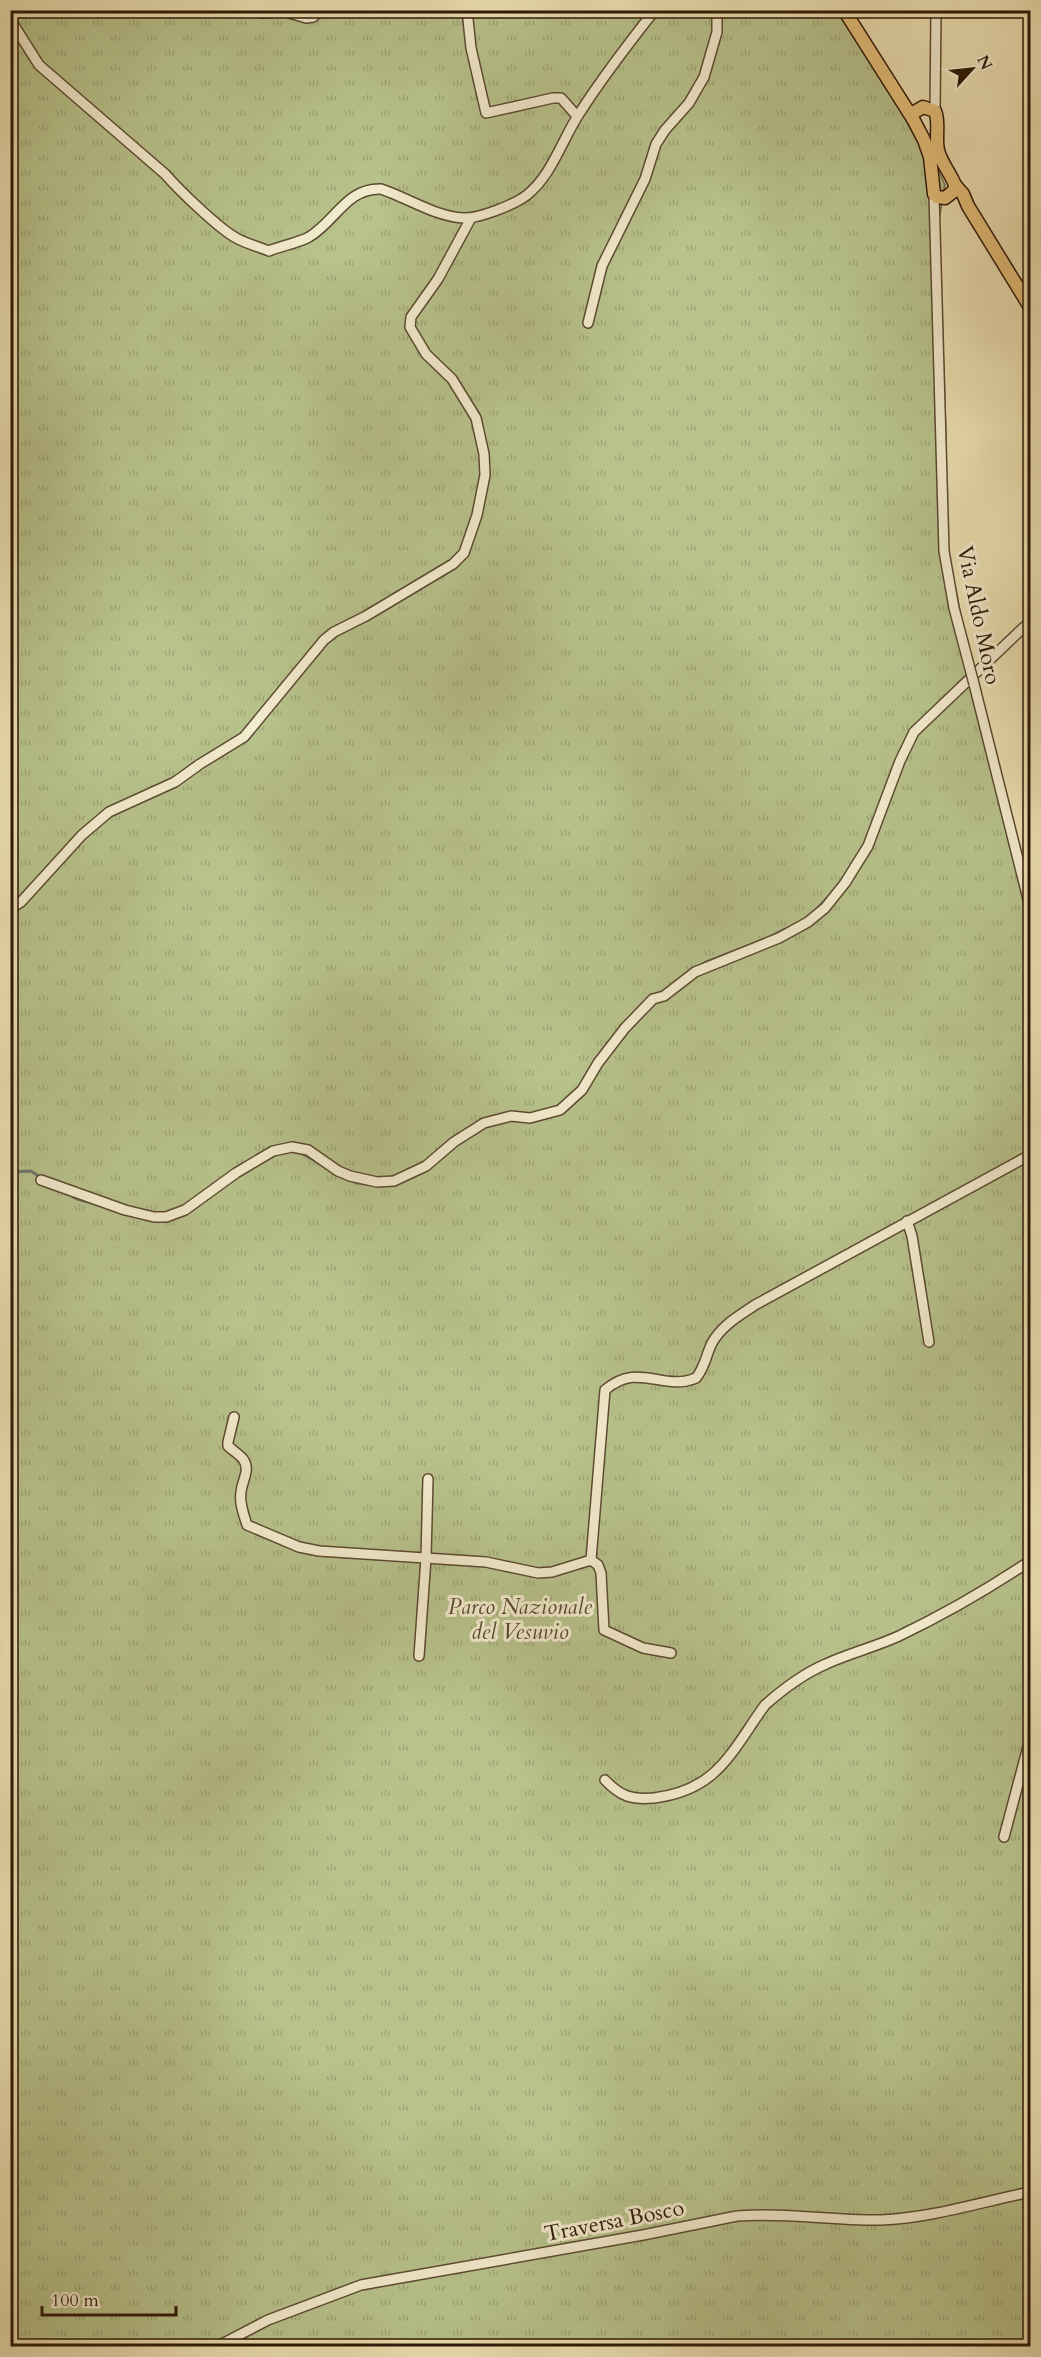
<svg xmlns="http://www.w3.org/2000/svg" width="1041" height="2357" viewBox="0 0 1041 2357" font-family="Cardo,serif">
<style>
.park{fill:url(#park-tufts);stroke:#726d4a;stroke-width:1.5}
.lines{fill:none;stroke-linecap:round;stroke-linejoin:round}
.stream{stroke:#6f7970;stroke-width:3}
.minor-casing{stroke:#5c4a32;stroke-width:12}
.major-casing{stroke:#2c1707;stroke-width:15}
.minor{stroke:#f3ecce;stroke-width:9}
.major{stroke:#e6c07a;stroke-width:12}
.minor-bridge-casing{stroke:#5c4a32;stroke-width:12;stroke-linecap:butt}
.minor-bridge{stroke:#f3ecce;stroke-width:9}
.labels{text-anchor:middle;stroke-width:6;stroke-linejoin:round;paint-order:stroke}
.street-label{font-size:22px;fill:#2c1707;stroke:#f3ecce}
.park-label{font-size:22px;font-style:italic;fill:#564b2f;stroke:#f3ecce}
</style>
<defs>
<pattern id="park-tufts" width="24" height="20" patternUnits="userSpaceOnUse" patternTransform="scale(1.5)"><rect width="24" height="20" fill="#b8c38c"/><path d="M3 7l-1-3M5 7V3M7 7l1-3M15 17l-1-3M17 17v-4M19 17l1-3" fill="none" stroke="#9ea777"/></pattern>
</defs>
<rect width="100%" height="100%" fill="#ede1b3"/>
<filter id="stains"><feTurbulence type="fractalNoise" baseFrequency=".00333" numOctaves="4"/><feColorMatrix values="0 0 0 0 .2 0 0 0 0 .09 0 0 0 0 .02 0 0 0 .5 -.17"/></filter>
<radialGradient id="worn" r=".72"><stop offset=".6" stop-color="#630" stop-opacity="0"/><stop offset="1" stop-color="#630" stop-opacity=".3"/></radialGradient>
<path class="park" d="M11,11H850L919,129L945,185L939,220L946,437L947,546L964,631L1030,891V2346H11Z"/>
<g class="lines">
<g class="stream">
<path d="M1023,623L1030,617"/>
<path d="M937,704L980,663"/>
<path d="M816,910L828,897"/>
<path d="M767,938L785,929"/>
<path d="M698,967L706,962L738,950"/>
<path d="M301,1153L324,1166"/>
<path d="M10,1172L31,1171L40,1177"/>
<path d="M348,1179L356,1183L368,1184"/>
<path d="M66,1193L77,1199L96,1204"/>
</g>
<g class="minor-casing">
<g id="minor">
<path d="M251,10L262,13L283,11L306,18L313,17L321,10"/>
<path d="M467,10L471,48L486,113L553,98H561L577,116"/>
<path d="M10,19L39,65L165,174C179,190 220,230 238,239C248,244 259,247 269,251C281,246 298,243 309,237C336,221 346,188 381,189C408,198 434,216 463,218C478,219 514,205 527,195C552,175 562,140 579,114C602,78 628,44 655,10"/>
<path d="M935,111L936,10"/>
<path d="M934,194L944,551L954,608L969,665"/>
<path d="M588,323L602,266L645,179L656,144L665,130L689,103L704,77L717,32V10"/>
<path d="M974,684L1030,907"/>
<path d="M10,909L21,902L82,835L109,812L175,782L200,764L244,737L324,640L334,632L366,616L453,564L464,553L477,515L485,475L484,454L476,418L452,379L426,354L410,327L411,317L416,310L438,279L471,218"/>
<path d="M41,1180L125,1210L154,1217H166L185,1210L236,1173L273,1151L292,1147L308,1150L338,1171L350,1176L377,1182L394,1181L426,1166L454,1142L484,1123L511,1116L530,1118L560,1110L582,1090L598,1063L625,1028L653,999L664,996L695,972L779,938L808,922L825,908L845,883L868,846L900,761L914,732L1023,628L1030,623"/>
<path d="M907,1221L912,1236L929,1342"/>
<path d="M234,1417L228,1442V1446C232,1450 239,1454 243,1459C251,1470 242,1480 241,1492C239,1503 244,1515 247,1525L299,1547L319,1551L486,1562L538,1573L552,1572L591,1560"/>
<path d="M671,1653L643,1648L604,1630L601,1573L598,1565L591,1560L605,1390C639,1361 662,1392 696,1378C705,1367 706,1355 712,1343C722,1325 739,1316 755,1305L1030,1155"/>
<path d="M419,1656L426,1558L428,1479"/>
<path d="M605,1780C620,1796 631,1800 654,1798C718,1790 731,1752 765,1705C782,1690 805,1673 826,1664C850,1653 875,1647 899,1636C945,1614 988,1589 1030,1561"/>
<path d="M1004,1837L1030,1739"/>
<path d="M218,2346L268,2320L361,2285L643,2235L737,2216C785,2212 833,2221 881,2220C931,2218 981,2202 1030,2192"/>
</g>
</g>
<g class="major-casing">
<g id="major">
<path d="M844,10L913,119"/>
<path d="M923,107L935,111C940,122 935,137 938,150C941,163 950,172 955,185L954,191L945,198L937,197L934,194L930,157L924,140L913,119V113Z"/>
<path d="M955,185L963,194L968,206L1030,307"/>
</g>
</g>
<use href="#minor" class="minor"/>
<use href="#major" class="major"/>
<g class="minor-bridge-casing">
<path id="minor-bridge" d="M969,665L974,684"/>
</g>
<use href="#minor-bridge" class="minor-bridge"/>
</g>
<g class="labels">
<g class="street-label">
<text transform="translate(980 615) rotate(78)" y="8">Via Aldo Moro</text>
<text transform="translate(614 2220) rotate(-11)" y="8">Traversa Bosco</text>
</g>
<g class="park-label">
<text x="520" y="1614">Parco Nazionale<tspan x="520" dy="25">del Vesuvio</tspan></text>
</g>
</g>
<rect width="1041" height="2357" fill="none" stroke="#ede1b3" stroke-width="36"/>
<rect x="12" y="12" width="1017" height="2333" fill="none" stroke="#2c1707" stroke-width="3"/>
<rect x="18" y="18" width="1005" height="2321" fill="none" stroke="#2c1707" stroke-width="1.5"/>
<g transform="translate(972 69) rotate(63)" stroke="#f3ecce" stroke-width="4.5" paint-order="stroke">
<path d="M0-4.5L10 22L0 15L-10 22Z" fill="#2c1707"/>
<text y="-9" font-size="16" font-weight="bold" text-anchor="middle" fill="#2c1707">N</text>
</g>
<path d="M42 2306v9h134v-9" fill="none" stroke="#2c1707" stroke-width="3"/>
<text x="51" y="2306" font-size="18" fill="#2c1707" stroke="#f3ecce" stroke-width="4.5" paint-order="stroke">100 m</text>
<rect width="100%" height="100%" filter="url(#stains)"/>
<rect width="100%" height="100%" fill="url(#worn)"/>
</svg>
